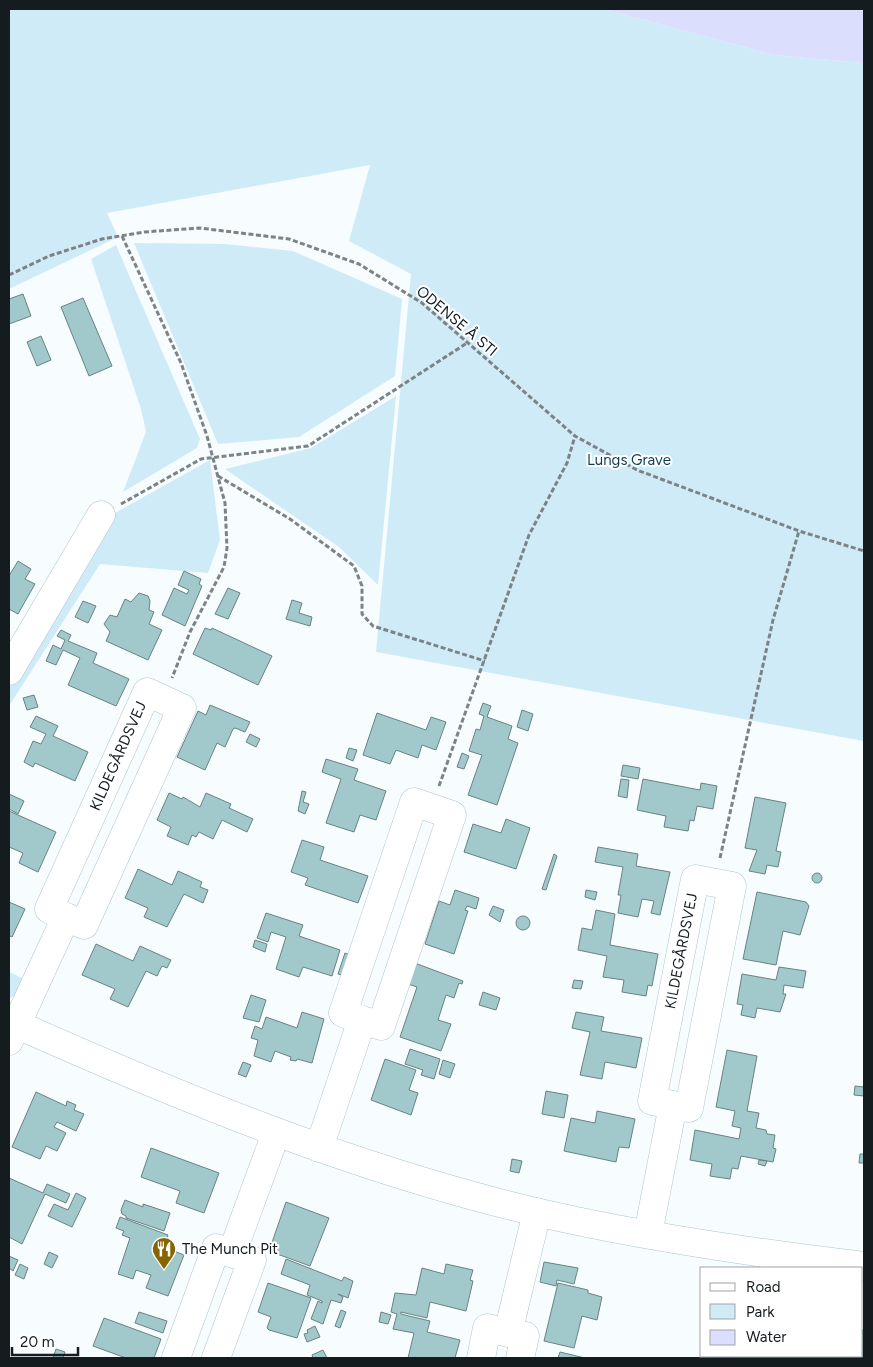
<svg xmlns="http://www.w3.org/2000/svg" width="873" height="1367" viewBox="0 0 873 1367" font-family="Figtree,sans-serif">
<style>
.green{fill:#cfebf8}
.water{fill:#dcdefe}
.building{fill:#a1c9cb;stroke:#698283}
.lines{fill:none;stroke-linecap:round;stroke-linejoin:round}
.minor-casing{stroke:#aec5cf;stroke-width:29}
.path{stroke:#7c8386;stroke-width:3;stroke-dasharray:5 2.5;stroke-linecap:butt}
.minor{stroke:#fff;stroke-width:28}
.labels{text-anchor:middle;stroke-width:4;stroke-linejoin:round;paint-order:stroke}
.street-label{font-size:15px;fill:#141c20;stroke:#fff}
.park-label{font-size:15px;fill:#0d3e50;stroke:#fff}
.poi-label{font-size:15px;fill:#141c20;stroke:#fff;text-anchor:start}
</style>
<rect width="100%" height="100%" fill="#f7fcfe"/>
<g class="green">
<path d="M9,9H603L774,55L864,63V741L376,652L411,274L349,241L370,165L107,213L118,237L9,289Z"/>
<path d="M134,243L225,244L293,251L402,299L395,376L299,437L218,444Z"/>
<path d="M116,245L200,439L197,448L123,492L146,432L141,409L91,259Z"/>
<path d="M396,396L378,585L339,547L225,469L311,448Z"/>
<path d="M210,460L220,540L208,573L100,564L9,706V687L104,519Z"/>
<path d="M9,972L22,978L16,994L9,999Z"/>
</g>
<path class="water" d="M603,9H853L864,11V63L774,55Z"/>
<g class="building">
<path d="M23,294L31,316L9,324V299Z"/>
<path d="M83,298L112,366L89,376L61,307Z"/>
<path d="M41,336L51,360L37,366L27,342Z"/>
<path d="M18,561L31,569L25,579L35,584L18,614L9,609V576Z"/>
<path d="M184,571L201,579L199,584L202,586L185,626L162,615L174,588L187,594L189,590L178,585Z"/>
<path d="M228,588L240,593L228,619L215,614Z"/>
<path d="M139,593L148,596L150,601L149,610L154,612L149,624L162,630L148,660L106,641L110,632L104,624L110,615L117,617L125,599L131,602Z"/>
<path d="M292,600L302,603L299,613L312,617L310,626L286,619Z"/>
<path d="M83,601L96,606L88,623L75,617Z"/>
<path d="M205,628L211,630L212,628L272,656L258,685L193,654Z"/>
<path d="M61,630L71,635L68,641L97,653L93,663L129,679L116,706L68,685L80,658L63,650L56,665L46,661L53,645L61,649L65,640L57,636Z"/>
<path d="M34,695L38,707L27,710L23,698Z"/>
<path d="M483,703L491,706L487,717L512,726L508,739L518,743L497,805L468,795L482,755L469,751L476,729L480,730L484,716L479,714Z"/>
<path d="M210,705L250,722L245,732L235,728L233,729L225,747L217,743L205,770L177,757L198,711L206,715Z"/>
<path d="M522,710L533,714L528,731L517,727Z"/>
<path d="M377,713L426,730L431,717L446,722L436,750L422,745L418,758L396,750L390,764L363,755Z"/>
<path d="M36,716L58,726L53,736L88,752L75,781L35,763L33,767L24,762L33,741L41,744L46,734L30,727Z"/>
<path d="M250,734L260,739L256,747L246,742Z"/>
<path d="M349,748L357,750L353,761L346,758Z"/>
<path d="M462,753L469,756L464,769L457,767Z"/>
<path d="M326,759L358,769L354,780L386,791L376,820L360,815L354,832L326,823L341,779L322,772Z"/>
<path d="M623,765L640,768L638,779L621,776Z"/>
<path d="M621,779L629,780L627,798L618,796Z"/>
<path d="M643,779L700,790L701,783L717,786L713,809L697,806L694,821L690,820L688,831L664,827L666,816L637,810Z"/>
<path d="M302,791L306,792L303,802L309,804L305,814L298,811Z"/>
<path d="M169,793L182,799L183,797L200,807L206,793L231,804L229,808L253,819L247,832L222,820L213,839L199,832L196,837L192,835L188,845L167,836L171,827L157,820Z"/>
<path d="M9,794L24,801L18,814L9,809Z"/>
<path d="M755,797L786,803L776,851L781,852L778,867L767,865L765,874L749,871L757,850L745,848Z"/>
<path d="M9,811L56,832L38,872L19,863L23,853L9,847Z"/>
<path d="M506,819L530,828L516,869L464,852L473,824L501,833Z"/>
<path d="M302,840L324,847L320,860L368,876L358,903L305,885L308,878L291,872Z"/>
<path d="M598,847L638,854L636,866L670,872L660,915L651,913L654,901L642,899L638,917L618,913L621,895H618L623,867L595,862Z"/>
<path d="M554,854L557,856L546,890L542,889Z"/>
<path d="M138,869L172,885L178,871L202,882L200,887L208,890L203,903L184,894L167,927L144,917L148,908L125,898Z"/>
<circle cx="817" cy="878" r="5"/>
<path d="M455,890L479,898L476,909L467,906L465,910L468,911L454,954L425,944L439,901L450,905Z"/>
<path d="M586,890L597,892L595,900L585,897Z"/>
<path d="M757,892L806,902L809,906L800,935L783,931L776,965L743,959Z"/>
<path d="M9,902L25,909L12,937L10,936L9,939Z"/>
<path d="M493,906L504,910L500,922L489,915Z"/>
<path d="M596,910L615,914L610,945L658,954L652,986L648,985L646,996L622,992L624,980L603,977L607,956L578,950L582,928L592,930Z"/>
<path d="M266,913L303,925L299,936L340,950L332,976L303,967L299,977L276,969L286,937L271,932L268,942L257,938Z"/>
<circle cx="523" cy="923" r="7"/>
<path d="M255,940L267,944L265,952L253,947Z"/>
<path d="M96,944L133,961L140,946L171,960L167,968L162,966L157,976L146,971L128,1007L110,999L115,989L82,975Z"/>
<path d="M345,953L353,956L346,976L338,974Z"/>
<path d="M412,962L463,981L462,984L459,983L454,998L446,995L438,1020L451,1024L441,1051L400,1037L417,987L405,983Z"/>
<path d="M779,967L806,971L803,988L784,985L783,994H786L780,1012L757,1008L755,1018L741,1015L743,1005L737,1004L742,974L776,980Z"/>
<path d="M574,980L583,981L581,989L572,988Z"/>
<path d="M483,992L500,998L496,1010L479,1005Z"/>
<path d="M251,995L266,1000L259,1022L243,1018Z"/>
<path d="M302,1012L324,1019L312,1063L297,1059L296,1061L290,1060L291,1057L275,1051L271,1062L254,1056L258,1040L251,1038L255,1026L262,1029L266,1017L297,1028Z"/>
<path d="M576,1012L604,1017L601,1031L642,1038L636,1068L605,1062L602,1079L580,1075L590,1032L572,1028Z"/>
<path d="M410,1049L440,1059L434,1079L421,1075L423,1070L405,1064Z"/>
<path d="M727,1050L757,1056L747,1111L759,1113L756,1128L766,1130L767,1134L775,1135L773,1148L776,1149L773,1162L741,1156L738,1169L732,1168L730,1179L710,1176L712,1164L690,1160L695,1130L739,1139L741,1128L732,1126L735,1111L716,1107Z"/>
<path d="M385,1059L416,1070L409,1090L418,1093L411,1115L371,1100Z"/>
<path d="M443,1060L455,1064L450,1078L439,1074Z"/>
<path d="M243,1062L251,1065L246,1077L238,1074Z"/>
<path d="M855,1086L864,1087V1096L854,1095Z"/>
<path d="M546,1091L568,1095L564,1118L542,1114Z"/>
<path d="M36,1092L66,1106L67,1101L76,1105L74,1110L84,1114L76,1131L57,1122L54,1127L66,1133L57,1151L46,1146L40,1159L12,1147Z"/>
<path d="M597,1111L635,1119L629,1148L619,1147L616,1162L564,1151L571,1118L595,1123Z"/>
<path d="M151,1148L219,1173L204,1213L176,1203L180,1191L141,1177Z"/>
<path d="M860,1154H864V1163H859Z"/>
<path d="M512,1159L522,1161L519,1173L510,1171Z"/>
<path d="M759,1160L767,1161L765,1166L758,1164Z"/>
<path d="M9,1178L43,1193L47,1184L70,1194L66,1203L45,1194L22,1244L9,1237Z"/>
<path d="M76,1193L86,1198L72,1227L48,1216L54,1204L68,1210Z"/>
<path d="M125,1200L143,1207V1204L170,1213L164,1231L126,1218V1216L122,1214L121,1210Z"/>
<path d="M286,1202L329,1218L310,1266L269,1251Z"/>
<path d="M120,1217L168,1235L164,1247L184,1255L168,1296L146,1288L151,1275L136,1270L133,1279L118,1274L130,1238L122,1235L124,1231L116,1228Z"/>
<path d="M49,1252L58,1256L52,1268L44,1264Z"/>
<path d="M9,1256L18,1260L13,1271L9,1268Z"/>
<path d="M286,1259L342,1281L344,1277L353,1281L348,1298L338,1294L343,1297L341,1303L331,1300L323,1324L311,1319L318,1301L322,1303V1301L307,1295L310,1285L281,1274Z"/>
<path d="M544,1262L578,1268L574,1284L557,1280L556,1286L540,1282Z"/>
<path d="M20,1264L28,1268L24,1279L15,1275Z"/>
<path d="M446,1264L473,1270L470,1280L473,1281L466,1311L430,1302L427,1318L401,1312V1314L430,1321L427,1332L460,1340L455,1358H408L414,1333L393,1329L397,1314L391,1312L395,1293L416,1295L422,1268L444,1274Z"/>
<path d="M268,1283L311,1298L297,1338L269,1330L267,1328L271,1317L258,1312Z"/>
<path d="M558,1283L588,1290V1293L602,1297L597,1320L582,1316L574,1348L544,1341Z"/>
<path d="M341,1310L346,1312L340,1328L335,1326Z"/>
<path d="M139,1312L167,1321L163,1333L135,1323Z"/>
<path d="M381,1312L391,1315L388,1324L379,1322Z"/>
<path d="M104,1318L161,1339L154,1358H126L93,1346Z"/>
<path d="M315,1326L320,1337L307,1342L304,1334L308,1333L307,1330Z"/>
<path d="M862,1330H864L863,1358H834L835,1356H862Z"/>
<path d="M56,1349L65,1352L63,1358H53Z"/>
<path d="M323,1350L327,1358H313L312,1355Z"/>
<path d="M560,1352L585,1358H558Z"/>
</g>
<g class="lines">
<g class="minor-casing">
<g id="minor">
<path d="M9,671L101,515"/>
<path d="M9,1021C179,1097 354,1169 536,1212C643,1237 755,1253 864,1266"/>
<path d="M9,1041L66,917L84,925L182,708L147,692L49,909L66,917"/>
<path d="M319,1148L362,1020L381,1026L452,815L414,802L343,1013L362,1020"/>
<path d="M648,1234L673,1105L689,1108L732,886L695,879L652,1101L673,1105"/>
<path d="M232,1253L276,1133"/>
<path d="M508,1333L537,1212"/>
<path d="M176,1358L216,1248L252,1260L216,1358"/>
<path d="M481,1358L487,1328L525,1336L520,1358"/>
<path d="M809,1358V1356"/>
</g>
</g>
<g class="path">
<path d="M122,236L181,363L207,436L225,503L227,548L224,567L190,632L172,678"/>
<path d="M9,275L49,256L102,239L144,232L200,228L289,239L359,264L422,303L575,436L637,470L799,531L864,551"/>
<path d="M218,476L290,519L354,566L362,586V614L373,626L485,661"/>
<path d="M121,504L201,459L308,446L467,343"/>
<path d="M439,786L529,535L567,463L575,436"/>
<path d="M720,858L773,620L799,531"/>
</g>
<use href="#minor" class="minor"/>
</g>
<defs>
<g id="restaurant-pin" transform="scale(1.25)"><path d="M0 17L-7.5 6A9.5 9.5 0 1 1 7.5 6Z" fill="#876601" stroke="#fff"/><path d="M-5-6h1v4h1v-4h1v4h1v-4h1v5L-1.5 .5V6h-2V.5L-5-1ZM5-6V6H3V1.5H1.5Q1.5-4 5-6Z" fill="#fff"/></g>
</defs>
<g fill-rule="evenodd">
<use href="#restaurant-pin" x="164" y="1249"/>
</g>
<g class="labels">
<g class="street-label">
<text transform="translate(457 321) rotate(40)" y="5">ODENSE Å STI</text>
<text transform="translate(118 756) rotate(-66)" y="5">KILDEGÅRDSVEJ</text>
<text transform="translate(681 951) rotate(-79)" y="5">KILDEGÅRDSVEJ</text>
</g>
<g class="park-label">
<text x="629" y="465">Lungs Grave</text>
</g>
<g class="poi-label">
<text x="182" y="1254">The Munch Pit</text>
</g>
</g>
<rect width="873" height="1367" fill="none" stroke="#141c20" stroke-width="20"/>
<rect x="700" y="1267" width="162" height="90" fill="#ffffff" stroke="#a1a4a6"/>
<rect x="710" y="1283" width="25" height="8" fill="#ffffff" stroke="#a1a4a6"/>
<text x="746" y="1292" font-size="15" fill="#141c20">Road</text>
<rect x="710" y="1304" width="25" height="15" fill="#cfebf8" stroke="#a1a4a6"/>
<text x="746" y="1317" font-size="15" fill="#141c20">Park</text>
<rect x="710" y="1330" width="25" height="15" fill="#dcdefe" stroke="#a1a4a6"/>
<text x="746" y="1342" font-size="15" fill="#141c20">Water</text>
<path d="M12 1347v8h66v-8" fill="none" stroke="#141c20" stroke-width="2.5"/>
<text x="20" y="1347" font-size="15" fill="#141c20" stroke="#ffffff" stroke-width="4" paint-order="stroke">20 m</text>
</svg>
